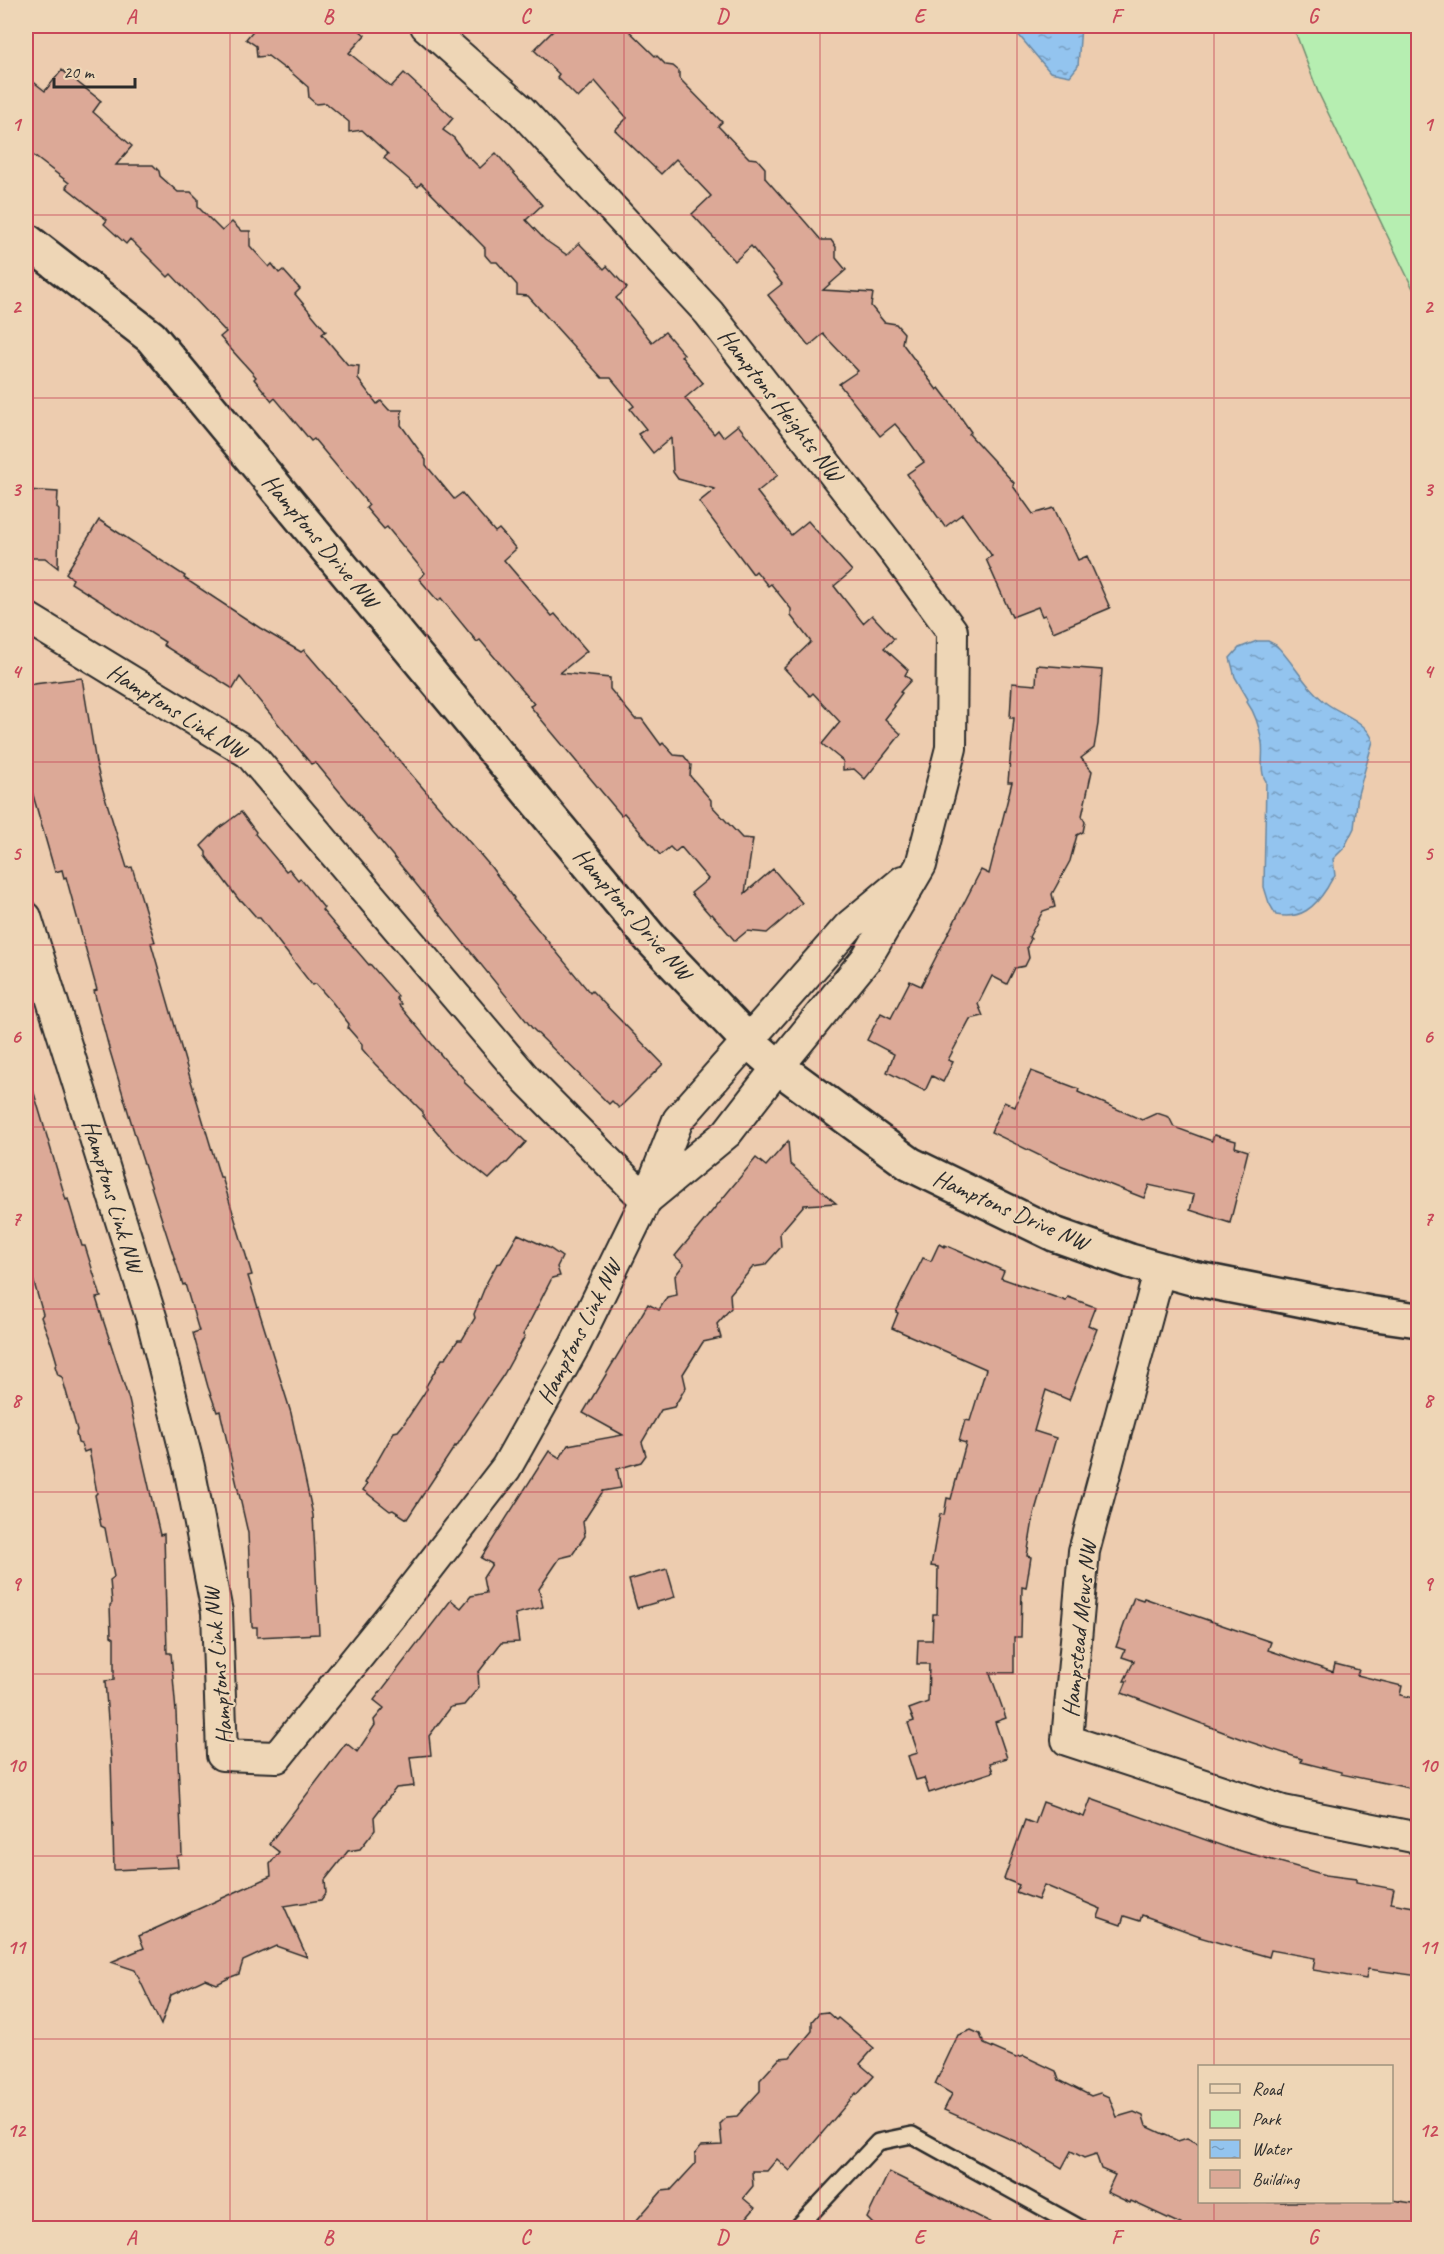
<svg xmlns="http://www.w3.org/2000/svg" width="1444" height="2254" viewBox="0 0 1444 2254" font-family="Caveat,sans-serif">
<style>
.green{fill:#b6eeb1;stroke:#708c6e;stroke-width:1.5}
.water{fill:url(#water-ripples);stroke:#6987a1;stroke-width:1.5}
.building{fill:#dca997;stroke:#2b2b2b;stroke-width:1.5}
.lines{fill:none;stroke-linecap:round;stroke-linejoin:round}
.service-casing{stroke:#2b2b2b;stroke-width:20}
.minor-casing{stroke:#2b2b2b;stroke-width:34}
.tertiary-casing{stroke:#2b2b2b;stroke-width:38}
.service{stroke:#eed6b6;stroke-width:15}
.minor{stroke:#eed6b6;stroke-width:30}
.tertiary{stroke:#eed6b6;stroke-width:33}
.grid{fill:none;stroke:#c94859;stroke-width:1.5;stroke-opacity:0.55}
.labels{text-anchor:middle;stroke-width:4.5;stroke-linejoin:round;paint-order:stroke}
.street-label{font-size:24px;fill:#2b2b2b;stroke:#eed6b6}
.neatline{fill:none;stroke:#c94859;stroke-width:2}
.grid-label{font-size:20px;text-anchor:middle;font-weight:bold;fill:#c94859}
</style>
<defs>
<pattern id="water-ripples" width="26" height="14" patternUnits="userSpaceOnUse" patternTransform="scale(1.5)"><rect width="26" height="14" fill="#93c4ef"/><path d="M2 4q2-2 4 0t4 0M15 11q2-2 4 0t4 0" fill="none" stroke="#789fc2"/></pattern>
</defs>
<rect width="100%" height="100%" fill="#edccaf"/>
<filter id="ink" filterUnits="userSpaceOnUse"><feTurbulence type="fractalNoise" baseFrequency=".0167" numOctaves="2"/><feDisplacementMap in="SourceGraphic" scale="12" xChannelSelector="R" yChannelSelector="G"/><feConvolveMatrix kernelMatrix="1 2 1 2 8 2 1 2 1" color-interpolation-filters="sRGB"/></filter>
<g filter="url(#ink)">
<path class="green" d="M1293,26H1418V299L1318,92Z"/>
<g class="water">
<path d="M1011,26H1081L1078,66L1070,76L1050,72Z"/>
<path d="M1257,641H1268L1276,645C1294,663 1305,687 1326,703C1342,715 1366,720 1373,741L1358,794L1354,828L1344,848L1333,859L1335,876C1331,879 1330,883 1327,888C1315,907 1301,920 1276,915L1269,903L1264,887L1266,781C1259,772 1264,754 1262,743C1260,730 1255,713 1247,702L1248,699L1235,677L1230,658L1239,648Z"/>
</g>
<g class="building">
<path d="M257,26H354L365,35L349,53L391,87L404,73L453,118L443,130L454,138L467,157H469L480,168L496,153L542,205L526,220L545,240L567,255L579,243L604,269L607,266L627,288L616,298L652,342L665,332L684,354L681,356L703,383L685,398L714,434L718,430L723,437L738,425L778,475L757,492L791,535L808,521L852,571L834,586L863,623L872,615L894,639L884,648L908,670L905,675L911,680L900,692L902,693L893,705L895,706L885,719L901,734L865,779L854,769L843,770V761L822,744L840,722L813,693L810,696L784,668L811,642L791,616V609L771,584L768,586L756,571L753,574L699,502L715,489L678,479L673,472L671,438L653,453L638,434L646,429L630,409L634,406L611,378H602L528,296L517,295V285L497,262H491L485,255V248L421,183L418,187L384,158L388,154L362,130L349,132V122L326,103L316,104L309,98L308,87L286,68L285,69L268,56L257,57L256,46L246,39Z"/>
<path d="M558,26H624L656,57L657,56L666,65L673,66L679,71V78L722,122L718,126L749,158L757,159L765,168V178L788,204L789,203L821,240H831L836,247V258L846,270L823,290L873,293L871,306L884,322L896,324L904,333L902,343L937,390L939,388L955,409L971,432L969,434L1014,483L1013,486L1033,514L1054,508L1078,560L1087,556L1110,608L1053,632L1045,615L1042,616L1038,607L1012,617L986,559L992,556L962,514L945,527L907,474L924,462L906,437L895,424L880,436L839,384L858,371L823,334L809,346L768,295L782,284L751,246L735,261L692,214L711,196L676,159L661,174L615,130L627,118L595,81L578,98L557,77L559,74L534,50Z"/>
<path d="M62,70L101,101L93,112L132,146L116,165H153L159,171L160,176L178,192H191L198,199V207L222,231L232,222L241,231H250V246L269,267L272,264L279,273L283,270L300,289L295,294L326,331L322,334L348,365L359,366L358,379L377,404L381,401L389,410H402L401,425L426,460V465L454,499L462,493L495,532L499,529L507,538L516,549L504,560L552,616L555,614L587,651L560,673L610,678V689L635,719H642L661,745L663,743L674,755L684,756L691,765L690,776L711,800V805L742,838L753,839L745,893L773,869L802,903L767,933L747,931L735,941L712,914L710,915L691,893L708,879L681,847L675,852L670,847L660,855L624,813L621,815L530,706L534,704L480,640L477,642L441,598L438,601L419,579L425,573L387,527L384,529L366,508L369,505L314,439L311,441L275,398L272,401L254,379L256,377L220,337L226,332L171,274L168,277L130,239L126,244L104,224L107,220L66,187L69,183L26,150V76L45,91Z"/>
<path d="M26,490L58,492L57,508L59,510L58,568L45,558H27V553H26Z"/>
<path d="M99,520L185,576L184,578L260,628L301,652L304,650L491,867L514,898L513,899L590,993L592,991L663,1064L619,1108L612,1101L609,1104L532,1028L416,884L315,762L311,764L240,677L233,689L163,645L165,642L71,583L73,579L66,573Z"/>
<path d="M1037,665L1102,670L1098,724L1094,748L1081,758L1092,771L1082,816L1085,822L1083,832L1077,835L1070,861L1052,894L1055,907L1043,911L1029,937L1031,939L1027,947L1029,958L1025,966L1015,968L1007,984L992,976L978,1004L983,1016L970,1019L948,1060L953,1062L943,1082L932,1076L925,1091L887,1072L894,1054L867,1040L881,1013L891,1018L910,981L921,986L981,870L989,874L1012,782H1008L1014,718H1010L1012,683L1036,685Z"/>
<path d="M82,678L96,763L102,787L127,868L132,867L155,942L151,943L185,1061L220,1177H222L252,1275L248,1276L291,1413L313,1515L319,1634L257,1637V1627H252L248,1533L220,1411L217,1412L208,1387L193,1333L199,1331L185,1284L183,1285L141,1155L109,1048L94,991L97,990L66,877L64,878L62,870L55,872L31,788L26,754V685Z"/>
<path d="M241,812L256,832L255,834L286,871L289,869L298,880L300,878L324,908L322,910L369,965L370,964L398,996L396,998L401,1004L399,1005L446,1061L465,1080L464,1082L526,1142L507,1163H505L489,1179L453,1150L423,1116V1112L375,1064L362,1049V1044L348,1028L349,1024L332,1002L316,984L312,985L260,918H257L242,901L239,900L206,856V852L201,846L218,829Z"/>
<path d="M1031,1071L1079,1089L1078,1092L1142,1120L1157,1113L1169,1117L1174,1127L1212,1141L1214,1135L1236,1141L1235,1147L1248,1151L1230,1223L1190,1210L1194,1195L1149,1185L1144,1198L1055,1163L991,1132L1004,1102L1015,1107Z"/>
<path d="M31,1083L66,1200L68,1199L82,1246H85L101,1297L96,1298L129,1400L160,1535L164,1534L167,1653H171L176,1712L182,1855L177,1856L178,1867L114,1870L111,1759L105,1681L114,1680V1638L111,1636L110,1605L112,1603L110,1580L114,1577L105,1528L101,1526L97,1505L95,1495L97,1493L89,1450L84,1452L81,1444L78,1443L76,1433L77,1430L62,1377L58,1375L55,1366L57,1363L52,1346L41,1317L43,1314L29,1265L26,1266V1084Z"/>
<path d="M788,1141L790,1164L836,1203L804,1205L780,1233L781,1247L765,1265L753,1267L730,1294L731,1308L717,1324L721,1338L703,1342L683,1374L686,1387L674,1407L661,1410L642,1442L646,1455L641,1462L617,1469L621,1488L603,1491L583,1522L585,1536L572,1555L560,1558L539,1589L543,1607L515,1614L519,1642L501,1643L478,1673L479,1687L464,1705L451,1707L429,1736L431,1755L410,1757L414,1786L396,1788L374,1817L375,1830L360,1849L348,1851L325,1880L326,1893L321,1900L284,1906L307,1957L276,1946L243,1961L239,1974L231,1977L217,1984L205,1979L171,1995L161,2025L135,1970L111,1962L144,1948L139,1936L271,1876L270,1864L279,1852L269,1844L346,1743L357,1752L375,1725L374,1720L384,1708L374,1700L451,1600L461,1608L471,1596L486,1593L483,1578L492,1564L481,1558L549,1451L560,1458L568,1445L623,1435L583,1413L648,1304L659,1310L667,1297L677,1295L675,1276L684,1264L675,1256L756,1158L766,1166Z"/>
<path d="M518,1234L549,1248L562,1257L557,1267L560,1276L552,1278L523,1335L525,1336L504,1374L470,1424H471L456,1447L455,1446L407,1519L393,1510L390,1511L363,1490L367,1484L365,1483L394,1432L398,1431L403,1425L427,1389L426,1386L442,1359H445L458,1340H462L475,1318L474,1314L487,1282L497,1264L501,1263Z"/>
<path d="M939,1244L944,1247L945,1245L1004,1271L1001,1278L1066,1301L1068,1297L1095,1307L1088,1325L1097,1329L1069,1400L1046,1390L1034,1431L1056,1438L1034,1514L1027,1556L1031,1557L1026,1588L1022,1587L1021,1637H1014V1673H990L1006,1718L995,1722L1007,1758L990,1763L993,1772L929,1793L924,1778L916,1780L908,1756L918,1753L908,1723L914,1721L909,1709L928,1702L929,1664H917L918,1640H932L933,1614H937L938,1567L931,1566L940,1514L944,1515L947,1498L951,1499L966,1443L959,1441L965,1420L970,1421L986,1369L892,1328L898,1313L896,1312L923,1258L931,1261Z"/>
<path d="M667,1569L675,1597L637,1608L629,1580Z"/>
<path d="M1134,1597L1143,1600L1144,1598L1271,1642L1268,1650L1333,1672L1335,1664L1359,1670L1357,1675L1402,1686L1400,1695L1419,1699V1790L1341,1774V1772L1301,1762L1302,1759L1244,1740L1122,1693L1127,1681H1124L1134,1661L1122,1657L1125,1650L1116,1647Z"/>
<path d="M1091,1799L1234,1850V1849L1325,1875L1356,1879V1882L1394,1889L1391,1903L1419,1908V1976L1368,1969L1366,1979L1313,1970L1315,1958L1271,1950L1269,1957L1199,1937L1200,1936L1142,1915L1140,1921L1124,1916L1121,1925L1098,1917L1101,1909L1044,1885L1038,1900L1016,1892L1019,1885L1004,1879L1025,1820L1035,1824L1043,1802L1084,1817Z"/>
<path d="M827,2012L836,2020L838,2018L874,2048L860,2064L874,2076L857,2095L856,2093L790,2171L777,2159L767,2171H752L753,2186L743,2198L755,2208L737,2229H629L662,2191L671,2190L695,2164V2154L701,2146L722,2145L720,2124L727,2117L737,2116L760,2091V2080L780,2058L790,2057L812,2031V2021L819,2013Z"/>
<path d="M971,2030L980,2034L984,2044L1016,2058L1024,2056L1056,2071L1059,2080L1091,2096L1100,2093L1109,2097L1117,2117L1134,2112L1143,2116L1146,2126L1178,2141L1187,2138L1200,2144V2202H1392V2200L1419,2204V2229H1191L1131,2201L1130,2203L1107,2192L1115,2175L1101,2169L1096,2154L1084,2158L1071,2151L1062,2168L1021,2144L944,2110L952,2094L935,2084L958,2035Z"/>
<path d="M889,2172L952,2203L1004,2229H883L873,2224L867,2218Z"/>
</g>
<g class="lines">
<g class="service-casing">
<path id="service" d="M797,2228L878,2142L912,2135L1080,2228"/>
</g>
<g class="minor-casing">
<g id="minor">
<path d="M426,26L520,109L709,313L896,554L952,631L951,748L921,865L866,959L778,1067L727,1133L646,1200"/>
<path d="M26,617L249,753L526,1079L646,1200L575,1345L506,1468L399,1606L277,1757L222,1755L217,1612L189,1467L152,1320L26,917"/>
<path d="M648,1196L678,1120L849,926L903,881"/>
<path d="M1160,1269L1084,1551L1067,1740L1283,1811L1418,1838"/>
</g>
</g>
<g class="tertiary-casing">
<path id="tertiary" d="M26,240L151,337L651,939L747,1040L778,1067L910,1164L1054,1234L1130,1261L1192,1278L1369,1313L1418,1320"/>
</g>
<use href="#service" class="service"/>
<use href="#minor" class="minor"/>
<use href="#tertiary" class="tertiary"/>
</g>
</g>
<path class="grid" d="M230,26V2228M427,26V2228M624,26V2228M820,26V2228M1017,26V2228M1214,26V2066M26,215H1418M26,398H1418M26,580H1418M26,762H1418M26,945H1418M26,1127H1418M26,1309H1418M26,1492H1418M26,1674H1418M26,1856H1418M26,2039H1418M1214,2202V2228"/>
<g class="labels">
<g class="street-label">
<text transform="translate(781 405) rotate(52)" y="8">Hamptons Heights NW</text>
<text transform="translate(321 541) rotate(50)" y="8">Hamptons Drive NW</text>
<text transform="translate(177 711) rotate(32)" y="8">Hamptons Link NW</text>
<text transform="translate(633 914) rotate(49)" y="8">Hamptons Drive NW</text>
<text transform="translate(113 1196) rotate(73)" y="8">Hamptons Link NW</text>
<text transform="translate(1011 1210) rotate(24)" y="8">Hamptons Drive NW</text>
<text transform="translate(579 1332) rotate(-63)" y="8">Hamptons Link NW</text>
<text transform="translate(1079 1629) rotate(-84)" y="8">Hampstead Mews NW</text>
<text transform="translate(218 1666) rotate(-95)" y="8">Hamptons Link NW</text>
</g>
</g>
<rect width="1444" height="2254" fill="none" stroke="#eed6b6" stroke-width="66"/>
<rect x="1198" y="2065" width="195" height="138" fill="#eed6b6" stroke="#a0927e" stroke-width="1.5"/>
<rect x="1210" y="2084" width="30" height="9" fill="#eed6b6" stroke="#a0927e" stroke-width="1.5"/>
<text x="1252" y="2095" font-size="18" fill="#2b2b2b">Road</text>
<rect x="1210" y="2110" width="30" height="18" fill="#b6eeb1" stroke="#a0927e" stroke-width="1.5"/>
<text x="1252" y="2125" font-size="18" fill="#2b2b2b">Park</text>
<rect x="1210" y="2140" width="30" height="18" fill="url(#water-ripples)" stroke="#a0927e" stroke-width="1.5"/>
<text x="1252" y="2155" font-size="18" fill="#2b2b2b">Water</text>
<rect x="1210" y="2170" width="30" height="18" fill="#dca997" stroke="#a0927e" stroke-width="1.5"/>
<text x="1252" y="2185" font-size="18" fill="#2b2b2b">Building</text>
<path d="M54 78v9h81v-9" fill="none" stroke="#2b2b2b" stroke-width="3"/>
<text x="63" y="78" font-size="18" fill="#2b2b2b" stroke="#eed6b6" stroke-width="4.5" paint-order="stroke">20 m</text>
<rect x="33" y="33" width="1378" height="2188" class="neatline"/>
<g class="grid-label">
<text x="131" y="23">A</text>
<text x="328" y="23">B</text>
<text x="525" y="23">C</text>
<text x="722" y="23">D</text>
<text x="919" y="23">E</text>
<text x="1116" y="23">F</text>
<text x="1313" y="23">G</text>
<text x="16" y="131">1</text>
<text x="1428" y="131">1</text>
<text x="16" y="313">2</text>
<text x="1428" y="313">2</text>
<text x="16" y="496">3</text>
<text x="1428" y="496">3</text>
<text x="16" y="678">4</text>
<text x="1428" y="678">4</text>
<text x="16" y="860">5</text>
<text x="1428" y="860">5</text>
<text x="16" y="1043">6</text>
<text x="1428" y="1043">6</text>
<text x="16" y="1225">7</text>
<text x="1428" y="1225">7</text>
<text x="16" y="1407">8</text>
<text x="1428" y="1407">8</text>
<text x="16" y="1590">9</text>
<text x="1428" y="1590">9</text>
<text x="16" y="1772">10</text>
<text x="1428" y="1772">10</text>
<text x="16" y="1954">11</text>
<text x="1428" y="1954">11</text>
<text x="16" y="2137">12</text>
<text x="1428" y="2137">12</text>
<text x="131" y="2244">A</text>
<text x="328" y="2244">B</text>
<text x="525" y="2244">C</text>
<text x="722" y="2244">D</text>
<text x="919" y="2244">E</text>
<text x="1116" y="2244">F</text>
<text x="1313" y="2244">G</text>
</g>
</svg>
